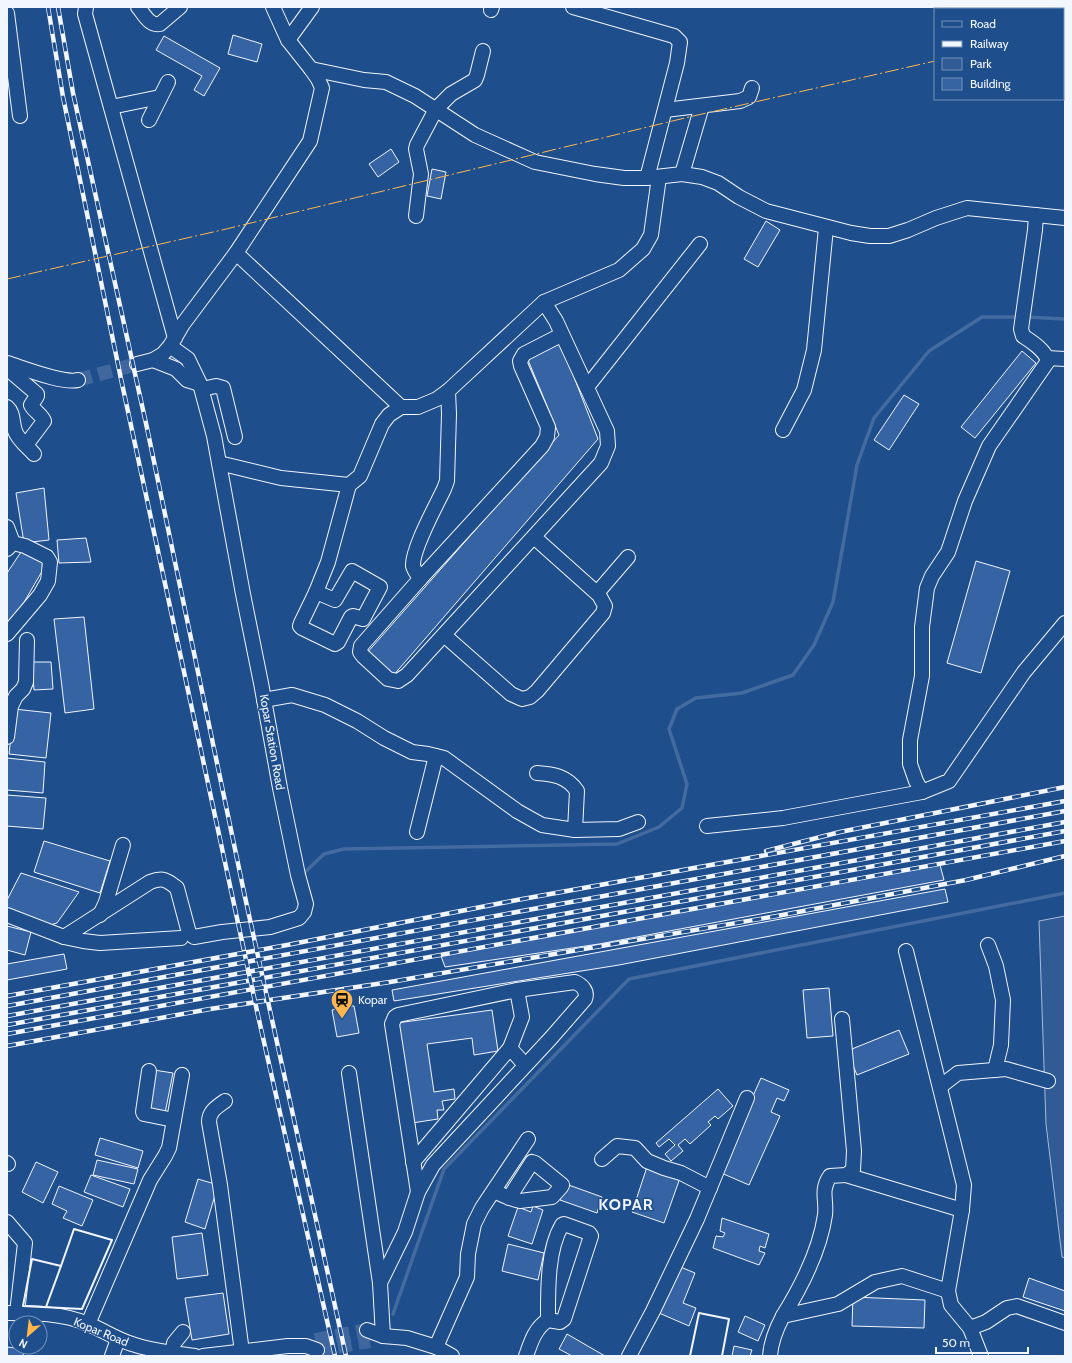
<svg xmlns="http://www.w3.org/2000/svg" width="1072" height="1363" viewBox="0 0 1072 1363" font-family="Cabin,sans-serif">
<style>
.green{fill:#305b95;stroke:#a8bbd7}
.lines{fill:none;stroke-linecap:round;stroke-linejoin:round}
.stream{stroke:#446ba0;stroke-width:3.5}
.building{fill:#3563a3;stroke:#f2f6ff}
.minor-tunnel{stroke:#3f679d;stroke-width:14;stroke-dasharray:14 7;stroke-linecap:butt}
.minor-casing{stroke:#f2f6ff;stroke-width:16}
.minor{stroke:#1f4e8c;stroke-width:14}
.rail-casing{stroke:#f2f6ff;stroke-width:4.5}
.rail{stroke:#1f4e8c;stroke-width:3;stroke-dasharray:9;stroke-linecap:butt}
.wall{stroke:#f2f6ff;stroke-width:2}
.power{stroke:#ffb74d;stroke-width:1;stroke-dasharray:14 3 2 3;stroke-linecap:butt}
.labels{text-anchor:middle;stroke-width:3;stroke-linejoin:round;paint-order:stroke}
.street-label{font-size:12px;fill:#f2f6ff;stroke:#1f4e8c}
.poi-label{font-size:12px;fill:#f2f6ff;stroke:#1f4e8c;text-anchor:start}
.district-label{font-size:16px;font-weight:bold;letter-spacing:1px;fill:#f2f6ff;stroke:#1f4e8c}
</style>
<rect width="100%" height="100%" fill="#1f4e8c"/>
<path class="green" d="M1065,916V1258L1062,1257L1046,1124L1039,921Z"/>
<g class="lines">
<g class="stream">
<path d="M1026,317L1065,319"/>
<path d="M302,875L324,854L344,849L617,844L659,827L682,808L687,784L669,729L677,709L696,698L742,693L793,675L814,645L833,602L857,465L874,418L929,351L982,317H1019"/>
<path d="M393,1314L444,1169L629,979L1065,893"/>
</g>
</g>
<g class="building">
<path d="M233,35L262,44L257,62L228,54Z"/>
<path d="M164,36L220,68L204,96L194,90L202,76L156,50Z"/>
<path d="M391,149L399,162L378,177L369,164Z"/>
<path d="M432,169L446,172L441,199L427,196Z"/>
<path d="M766,221L780,230L758,267L744,259Z"/>
<path d="M560,341L598,439L392,677L366,654L559,435L528,360Z"/>
<path d="M1022,351L1036,363L975,438L961,427Z"/>
<path d="M904,395L919,404L889,450L874,440Z"/>
<path d="M44,488L49,540L24,543L16,493Z"/>
<path d="M86,538L91,562L59,563L57,540Z"/>
<path d="M23,549L45,560L42,565L44,568L23,604L25,607L7,627V573Z"/>
<path d="M976,561L1010,571L981,673L947,663Z"/>
<path d="M84,617L94,709L65,713L54,619Z"/>
<path d="M32,662H51L53,689L34,690Z"/>
<path d="M14,709L51,713L46,758L9,754Z"/>
<path d="M7,758L45,762L43,793L7,790Z"/>
<path d="M7,795L46,798L43,829L7,826Z"/>
<path d="M44,841L110,861L100,893L34,872Z"/>
<path d="M940,865L944,880L599,944L445,967L441,956Z"/>
<path d="M21,873L79,892L57,923L47,926L7,913V900Z"/>
<path d="M945,889L948,902L619,965L394,1001L392,990Z"/>
<path d="M7,926L31,932L25,955L7,950Z"/>
<path d="M64,954L67,969L7,980V964Z"/>
<path d="M829,988L833,1036L807,1038L803,990Z"/>
<path d="M351,1006H354L359,1033L337,1037L332,1010Z"/>
<path d="M492,1010L498,1051L474,1055L472,1038L427,1044L434,1092L454,1089L455,1099L442,1101L444,1110H437L438,1119L412,1123L397,1023Z"/>
<path d="M899,1030L909,1054L857,1075L847,1051Z"/>
<path d="M154,1070L173,1073L165,1113L146,1109Z"/>
<path d="M761,1078L789,1090L784,1101L777,1098L771,1112L780,1116L749,1185L719,1172Z"/>
<path d="M718,1089L733,1106L718,1119L715,1116L708,1122L711,1125L690,1144L685,1139L678,1145L683,1151L671,1161L665,1154L675,1145L669,1139L659,1147L656,1143Z"/>
<path d="M100,1138L143,1151L138,1168L95,1155Z"/>
<path d="M97,1160L138,1169L134,1184L93,1175Z"/>
<path d="M36,1162L58,1172L43,1203L22,1192Z"/>
<path d="M647,1167L680,1178L664,1223L632,1212Z"/>
<path d="M91,1175L130,1189L123,1207L84,1192Z"/>
<path d="M198,1179L218,1185L205,1229L185,1222Z"/>
<path d="M566,1184L602,1197L597,1213L560,1200Z"/>
<path d="M59,1186L93,1200L82,1226L63,1218L67,1211L52,1204Z"/>
<path d="M533,1206L543,1210L532,1244L508,1236L518,1207L531,1212Z"/>
<path d="M722,1218L769,1234L765,1248L760,1246L759,1251L765,1253L759,1265L713,1248L716,1236L723,1237L725,1233L720,1231Z"/>
<path d="M202,1233L208,1275L177,1279L172,1237Z"/>
<path d="M508,1244L544,1253L538,1280L502,1271Z"/>
<path d="M678,1266L695,1273L683,1303L696,1308L689,1326L659,1313Z"/>
<path d="M1029,1278L1065,1291V1311L1023,1297Z"/>
<path d="M223,1293L229,1334L192,1340L185,1298Z"/>
<path d="M853,1297L925,1300L924,1328L852,1326Z"/>
<path d="M745,1316L765,1325L758,1341L738,1332Z"/>
<path d="M567,1334L605,1356H572L559,1349Z"/>
<path d="M734,1346L752,1350L750,1356H732Z"/>
<path d="M7,1347L24,1349L23,1356H7Z"/>
</g>
<g class="lines">
<g class="minor-tunnel">
<path d="M78,380L137,364"/>
<path d="M315,1340L367,1330"/>
<path d="M317,1350L370,1341"/>
</g>
<g class="minor-casing">
<g id="minor">
<path d="M86,7L85,14L175,338"/>
<path d="M138,7C144,14 149,26 160,24L180,7"/>
<path d="M573,7L674,36L680,42L677,63L647,178"/>
<path d="M491,10L492,7"/>
<path d="M7,13L20,116"/>
<path d="M288,40L312,7"/>
<path d="M311,69L364,80L386,82L415,96L475,135L535,162L595,174L624,178H647L682,174L702,177L718,183L739,197L766,211L851,233L870,236H889L908,230L936,218L967,208L1065,218"/>
<path d="M111,107L160,97"/>
<path d="M665,110L740,101L749,97L752,88"/>
<path d="M149,120L168,82"/>
<path d="M682,174L702,106"/>
<path d="M1036,215L1035,230L1021,329L1023,336C1032,342 1045,350 1048,361L989,446L965,501L948,552L932,576L927,588L922,627V676L910,740V764L916,781L922,792L949,781L1024,672L1065,623"/>
<path d="M416,216L421,174L416,149L417,145L436,109L451,94L475,80L477,75L483,51"/>
<path d="M236,253L401,407"/>
<path d="M1047,358L1065,359"/>
<path d="M153,360L176,369L187,380L200,384"/>
<path d="M7,363C23,368 63,384 78,380"/>
<path d="M137,364L153,360L163,354L170,346L183,324L236,253L310,141L322,88L318,79L311,69L288,40L273,7"/>
<path d="M7,370L10,371L37,394V396L31,405C34,411 42,415 44,421L26,445"/>
<path d="M587,387L700,244"/>
<path d="M202,389L216,386L223,388L235,437"/>
<path d="M448,391L449,414L447,481L444,489C436,506 412,549 413,566C414,570 418,575 420,579L361,646L360,652L363,656L388,679L398,681L407,675L601,463L608,446L607,431L556,321L544,302"/>
<path d="M7,407C14,413 12,422 15,431C18,440 28,447 34,454"/>
<path d="M783,430L804,390L814,350L826,228"/>
<path d="M219,463L281,478L349,485L360,476L382,424L389,415L401,407H418L437,399L448,391L544,302L619,270L643,249L651,235L659,177"/>
<path d="M7,527L13,543"/>
<path d="M7,549L13,543L25,546L47,557L50,562L48,581L40,595L7,634"/>
<path d="M352,571L380,587L363,619L353,616L351,617L338,642L335,644L302,628L300,626L301,623L316,592L335,600Z"/>
<path d="M420,579L542,446L547,437L548,427L521,366L520,361L524,354L561,335"/>
<path d="M316,592L328,562L349,485"/>
<path d="M597,593L628,557"/>
<path d="M444,635L511,694L522,699L530,697L537,691L603,613L605,606L599,595L534,537"/>
<path d="M264,700L292,695L325,705L357,721L384,738L412,752L428,754L444,758L517,811L542,825L575,830L619,829L638,822"/>
<path d="M7,737L11,706L16,696L23,689L26,682L27,640"/>
<path d="M537,773C553,774 567,776 577,791L575,830"/>
<path d="M707,826L783,818L922,792"/>
<path d="M417,832L436,756"/>
<path d="M7,915L64,937L83,941L100,943L181,938"/>
<path d="M100,915L106,902L123,845"/>
<path d="M64,937L150,882C163,877 167,880 177,888L189,933L194,937L222,932L270,927L299,918L304,912L306,904L298,875L280,788L261,683L243,594L214,436L200,384L188,359L170,346"/>
<path d="M988,945L996,966L1003,1000L1001,1045L995,1070"/>
<path d="M149,1071L143,1112L144,1114L174,1120"/>
<path d="M349,1073L380,1283L383,1336"/>
<path d="M941,1086L958,1073L1006,1069L1048,1081"/>
<path d="M225,1101C217,1107 209,1111 209,1122L220,1185L242,1352L240,1356"/>
<path d="M602,1159L617,1146L635,1148L647,1161L664,1168L681,1173L710,1188"/>
<path d="M413,1162L510,1048"/>
<path d="M7,1163L8,1164"/>
<path d="M846,1175L962,1210"/>
<path d="M494,1191C502,1195 511,1199 520,1201L552,1197L561,1187L562,1185L535,1163L532,1162L509,1198"/>
<path d="M418,1192L392,1024L395,1017L398,1015L517,990L522,1017L510,1048L525,1065"/>
<path d="M7,1222L25,1243L17,1313"/>
<path d="M380,1283L405,1232L418,1192L433,1165L551,1038L585,999C588,991 582,985 575,982L517,990"/>
<path d="M948,1291L951,1305L970,1328L981,1356"/>
<path d="M7,1313C34,1313 63,1313 88,1324C103,1330 116,1339 132,1344C152,1351 174,1353 195,1356"/>
<path d="M783,1316C801,1287 820,1250 825,1215C827,1200 820,1191 830,1176L846,1175L853,1170L854,1151L842,1019"/>
<path d="M88,1324L150,1180L165,1156L169,1148L182,1075"/>
<path d="M970,1328L986,1322L1007,1308L1017,1306L1065,1323"/>
<path d="M367,1330L383,1336L407,1338L436,1347L452,1356"/>
<path d="M436,1347L467,1277L468,1254L474,1224L482,1208L528,1139"/>
<path d="M172,1353L174,1343L183,1332"/>
<path d="M112,1356L118,1339"/>
<path d="M203,1356L288,1346H306L317,1350"/>
<path d="M526,1356C531,1342 535,1328 548,1320C548,1291 547,1250 562,1225L564,1224L589,1233L591,1236L564,1319L560,1322L548,1320"/>
<path d="M629,1356L653,1311L697,1219L747,1098"/>
<path d="M770,1356C771,1341 776,1329 783,1316L838,1304L875,1282L902,1276L948,1291L962,1210L964,1185L906,951"/>
</g>
</g>
<use href="#minor" class="minor"/>
<g class="rail-casing">
<g id="rail">
<path d="M48,7L63,97L121,379L257,1011L335,1356"/>
<path d="M58,7L73,93L147,428L245,897L346,1356"/>
<path d="M766,851L840,832L1065,787"/>
<path d="M7,996L287,945L517,900L1065,801"/>
<path d="M7,1006L1065,811"/>
<path d="M7,1016L1065,822"/>
<path d="M7,1025L1065,831"/>
<path d="M7,1034L1065,841"/>
<path d="M7,1046L210,1009L390,982L777,916L966,880L1065,856"/>
</g>
</g>
<use href="#rail" class="rail"/>
<g class="wall">
<path d="M74,1229L112,1240L82,1309L23,1306L32,1259L61,1266Z"/>
<path d="M46,1307L61,1266"/>
<path d="M690,1356L699,1313L729,1319L722,1356"/>
</g>
<g class="power">
<path d="M1063,32L1065,31"/>
<path d="M7,279L222,230L689,117L935,61"/>
</g>
</g>
<defs>
<g id="station-pin" transform="scale(1.15)"><path d="M0 17L-7.5 6A9.5 9.5 0 1 1 7.5 6Z" fill="#ffb74d" stroke="#1f4e8c"/><path d="M-3-6H3Q5-6 5-4V2Q5 4 3 4L4.5 6H3L1.5 4h-3L-3 6H-4.5L-3 4Q-5 4-5 2V-4Q-5-6-3-6ZM-3.5-4v3h7v-3ZM-3.5 1v1.5H-2V1ZM2 1v1.5H3.5V1Z" fill="#111"/></g>
</defs>
<g fill-rule="evenodd">
<use href="#station-pin" x="342" y="1000"/>
</g>
<g class="labels">
<g class="street-label">
<text transform="translate(272 742) rotate(80)" y="4">Kopar Station Road</text>
<text transform="translate(101 1332) rotate(22)" y="4">Kopar Road</text>
</g>
<g class="poi-label">
<text x="358" y="1004">Kopar</text>
</g>
<g class="district-label">
<text x="626" y="1210">KOPAR</text>
</g>
</g>
<rect width="1072" height="1363" fill="none" stroke="#f2f6ff" stroke-width="16"/>
<rect x="934" y="8" width="130" height="92" fill="#1f4e8c" stroke="#7391ba"/>
<rect x="942" y="21" width="20" height="6" fill="#1f4e8c" stroke="#7391ba"/>
<text x="970" y="28" font-size="12" fill="#f2f6ff">Road</text>
<rect x="942" y="41" width="20" height="6" fill="#f2f6ff" stroke="#7391ba"/>
<text x="970" y="48" font-size="12" fill="#f2f6ff">Railway</text>
<rect x="942" y="58" width="20" height="12" fill="#305b95" stroke="#7391ba"/>
<text x="970" y="68" font-size="12" fill="#f2f6ff">Park</text>
<rect x="942" y="78" width="20" height="12" fill="#3563a3" stroke="#7391ba"/>
<text x="970" y="88" font-size="12" fill="#f2f6ff">Building</text>
<g transform="translate(28 1335) rotate(208)"><circle r="19" fill="#1f4e8c" stroke="#7391ba"/>
<path d="M0-3L7 15L0 10L-7 15Z" fill="#ffb74d"/>
<text y="-6" font-size="11" font-weight="bold" text-anchor="middle" fill="#f2f6ff">N</text>
</g>
<path d="M936 1347v6h92v-6" fill="none" stroke="#f2f6ff" stroke-width="2"/>
<text x="942" y="1347" font-size="12" fill="#f2f6ff" stroke="#1f4e8c" stroke-width="3" paint-order="stroke">50 m</text>
</svg>
